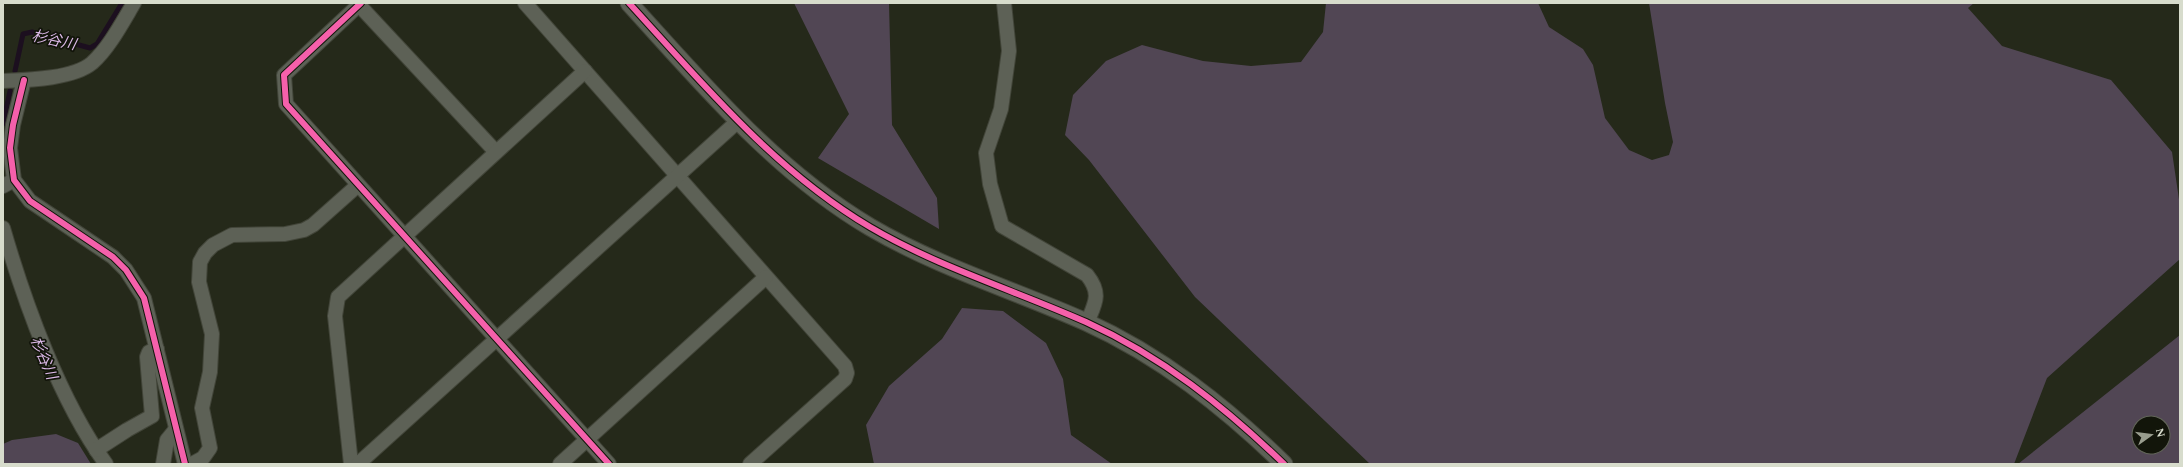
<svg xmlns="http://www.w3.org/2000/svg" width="2183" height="467" viewBox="0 0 2183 467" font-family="Spectral,'Noto Sans JP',serif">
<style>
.green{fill:#514654;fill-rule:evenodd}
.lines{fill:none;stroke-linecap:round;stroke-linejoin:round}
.stream{stroke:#1c0f1f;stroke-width:5}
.minor-casing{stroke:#424539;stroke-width:16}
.tertiary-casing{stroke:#424539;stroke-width:19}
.minor{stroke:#5d6156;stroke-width:14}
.tertiary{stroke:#5d6156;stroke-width:17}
.cycleway-casing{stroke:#12150a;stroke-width:8}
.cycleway{stroke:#f560ab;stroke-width:6}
.labels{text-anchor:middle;stroke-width:3.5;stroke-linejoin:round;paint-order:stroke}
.water-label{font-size:15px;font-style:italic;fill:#dcb9e8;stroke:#12150a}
</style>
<rect width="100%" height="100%" fill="#25291a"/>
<g class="green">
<path d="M794,3H889L892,125L937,198L939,229L818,158L849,114Z"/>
<path d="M1326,3H1538L1549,27L1583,49L1593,65L1605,118L1629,150L1652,160L1669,155L1673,142L1665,103L1649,3H1974L1968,8L2002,46L2111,80L2172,152L2180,206V259L2047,378L2014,464H1370L1195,297L1089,160L1065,135L1073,95L1106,61L1142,45L1203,61L1251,66L1301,62L1323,32Z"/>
<path d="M962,308L1003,311L1046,343L1063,379L1071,435L1112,464H874L866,425L889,386L942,339Z"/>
<path d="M2180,335V464H2018ZM2139,423H2163V447H2139Z"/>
<path d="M56,434L78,443L91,464H3V444L12,440Z"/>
</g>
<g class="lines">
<g class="stream">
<path d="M15,71L23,34L32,32L90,48L97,44L122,3"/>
<path d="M3,124L10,91"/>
</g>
<g class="minor-casing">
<g id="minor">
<path d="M361,3L284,75L286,104L609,464"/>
<path d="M525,3L845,366L847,373L845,379L750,464"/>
<path d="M1004,3L1009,51L1001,109L986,153L990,184L1002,226L1087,275C1102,294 1095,303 1087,323"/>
<path d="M359,5L496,152"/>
<path d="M24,80L13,125L10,148L14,180L30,201L113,257L126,270L144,298L185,464"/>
<path d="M3,81C27,80 73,79 92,63C109,48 122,23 134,3"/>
<path d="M3,186L14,180"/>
<path d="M3,228C25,304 60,401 106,464"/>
<path d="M96,450L127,430L152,416L147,357L149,352L157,349"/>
<path d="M163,464L167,440L176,429"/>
<path d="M192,464L203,458L210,448L202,408L210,372L212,334L199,282L200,262L205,253L213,245L232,235L285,234L304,230L313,225L358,185"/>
<path d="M351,464L335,316L338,297L585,71"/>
<path d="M358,464L737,122"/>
<path d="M560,464L766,277"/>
</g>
</g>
<g class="tertiary-casing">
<path id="tertiary" d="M629,3C703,84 774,170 870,227C938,267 1014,290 1086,322C1161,356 1225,407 1284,464"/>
</g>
<use href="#minor" class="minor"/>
<use href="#tertiary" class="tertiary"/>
<g class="cycleway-casing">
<g id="cycleway">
<path d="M361,3L284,75L286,104L609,464"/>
<path d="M629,3C703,84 774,170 870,227C938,267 1014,290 1086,322C1161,356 1225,407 1284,464"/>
<path d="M24,80L13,125L10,148L14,180L30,201L113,257L126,270L144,298L185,464"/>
</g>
</g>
<use href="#cycleway" class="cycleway"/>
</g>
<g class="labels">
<g class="water-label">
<text transform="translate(54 40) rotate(12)" y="5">杉谷川</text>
<text transform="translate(44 358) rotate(67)" y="5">杉谷川</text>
</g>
</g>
<rect width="2183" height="467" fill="none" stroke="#d7dccc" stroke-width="8"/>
<g transform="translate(2151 435) rotate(76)"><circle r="19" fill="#12150a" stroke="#616558"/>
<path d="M0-3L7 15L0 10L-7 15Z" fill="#999d8e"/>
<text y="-6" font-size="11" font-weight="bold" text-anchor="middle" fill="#d7dccc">N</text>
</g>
</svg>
